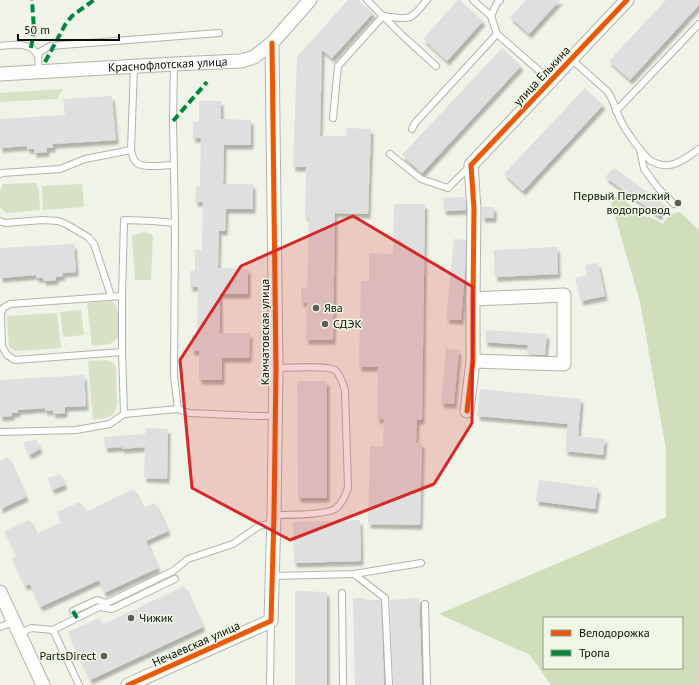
<svg xmlns="http://www.w3.org/2000/svg" width="699" height="685" viewBox="0 0 699 685" font-family="'PT Sans',sans-serif">
<style>
.green{fill:#d7e1c6}
.forest{fill:#d1debb;fill-rule:evenodd}
.building{fill:#dedfde;filter:url(#shadow)}
.lines{fill:none;stroke-linecap:round;stroke-linejoin:round}
.lane-casing{stroke:#b1b4ac;stroke-width:8}
.street-casing{stroke:#b1b4ac;stroke-width:15}
.lane{stroke:#fdfdfc;stroke-width:6}
.street{stroke:#fdfdfc;stroke-width:13}
.quiet{stroke:#00873e;stroke-width:4;stroke-dasharray:8 4;stroke-linecap:butt}
.cycleway-casing{stroke:#f0f7e4;stroke-width:8}
.cycleway{stroke:#e8590c;stroke-width:5}
.marked{fill:#d62828;fill-opacity:0.2;stroke:#d62828;stroke-width:3;stroke-linejoin:round}
.poi-dot{fill:#5b5e56;stroke:#f0f7e4;stroke-width:1.5}
.labels{text-anchor:middle;stroke-width:3;stroke-linejoin:round;paint-order:stroke}
.street-label{font-size:12px;fill:#0b0d07;stroke:#f0f7e4}
.poi-label{font-size:12px;fill:#0b0d07;stroke:#f0f7e4;text-anchor:start}
</style>
<defs>
<filter id="shadow"><feDropShadow dx="2.5" dy="4.5" stdDeviation="1" flood-color="#0004"/></filter>
</defs>
<rect width="100%" height="100%" fill="#eff3e8"/>
<g class="green">
<path d="M63,89L57,99L0,102V93Z"/>
<path d="M36,183L39,191L40,210L6,213L0,207V192L3,184Z"/>
<path d="M82,184L84,207L43,210L42,186Z"/>
<path d="M144,232L153,235L151,280H135L132,236Z"/>
<path d="M112,301L116,306L118,312L119,337L110,344L92,346L87,303Z"/>
<path d="M81,310L84,335L63,337L60,312Z"/>
<path d="M57,313L61,348L16,351L12,349L9,346L7,316Z"/>
<path d="M107,360L111,361L116,367L117,406L113,414L109,417L93,420L88,361Z"/>
</g>
<path class="forest" d="M617,195L622,198L641,215L646,217H650L663,224C667,217 671,214 679,212L681,213L699,230V685H551L530,655L439,614L666,517V450L640,302L611,202L614,198ZM544,618H682V668H544Z"/>
<g class="building">
<path d="M348,0H358L373,13L332,58L322,50L320,136H346L347,128L371,129L368,214L335,213L333,340H306L307,303L301,302V288H307L309,217H305L306,167H293L297,57Z"/>
<path d="M458,0H460L483,21L447,61L423,39Z"/>
<path d="M526,0H560L529,34L510,17Z"/>
<path d="M666,0H699V5L630,80L609,61Z"/>
<path d="M502,48L521,66L422,173L402,155Z"/>
<path d="M585,88L603,105L523,191L504,174Z"/>
<path d="M112,96L116,140L53,144V148H47V152L34,153V149H27V146L0,148V119L65,115L63,99Z"/>
<path d="M199,101H221V119L251,120V145H224L223,184H253V209H226L225,231H219L218,268L248,269V294H220V333H250L249,358H222V380H199V351H192V335H197L198,287H190V271H195V250H202L203,202H195L196,186H200L201,138H193V122H199Z"/>
<path d="M614,168L664,204L659,216L605,177Z"/>
<path d="M465,197L466,210L444,211L443,198Z"/>
<path d="M394,204H425L422,420H417L416,443H422L420,525L368,524L370,446L383,447L384,419H377L378,367H359L361,281H369V253L393,254Z"/>
<rect x="482" y="207" width="12" height="11"/>
<path d="M454,239L466,240L465,271L461,320L446,319Z"/>
<path d="M74,244L76,272L62,273L63,276L56,277V280L44,281L43,278H36V275L0,278V248Z"/>
<path d="M557,247L558,274L495,277L494,250Z"/>
<path d="M598,263L605,296L581,301L575,278L587,275L585,265Z"/>
<path d="M486,330L547,334L545,355L527,354L528,345L485,342Z"/>
<path d="M446,348L459,350L454,404L441,403Z"/>
<path d="M84,375L86,406L65,407V413L53,414V410L45,411V408L18,410V413H12V416L0,417V380Z"/>
<path d="M297,381H327V498H298Z"/>
<path d="M480,389L581,399L578,436L605,439L603,455L565,451L568,424L477,416Z"/>
<path d="M146,428L168,429L167,479L144,478L145,447L122,449V447L105,448L104,437L145,434Z"/>
<path d="M36,440L40,449L29,455L23,442Z"/>
<path d="M8,457L26,497L0,509V461Z"/>
<path d="M60,474L65,485L52,490L48,478Z"/>
<path d="M539,480L598,488L595,509L536,501Z"/>
<path d="M134,489L143,508L155,503L168,531L146,541L158,568L104,593L99,580L40,607L30,584L25,586L12,558L17,556L5,531L30,520L36,534L62,522L57,512L80,502L85,512Z"/>
<path d="M360,520L361,561L294,563L293,522Z"/>
<path d="M184,586L203,627L90,680L68,632L99,618L102,625Z"/>
<path d="M295,591L327,592V685H295Z"/>
<path d="M353,598H365V600H381L384,685H355Z"/>
<path d="M419,598L422,685H393L390,600Z"/>
</g>
<g class="lines">
<g class="lane-casing">
<g id="lane">
<path d="M473,0L491,16L497,34L551,81"/>
<path d="M383,16L403,36L436,66"/>
<path d="M383,16C391,17 403,20 410,17C417,14 422,5 427,0"/>
<path d="M491,16L497,3L500,0"/>
<path d="M0,46C13,45 31,41 38,56C39,60 38,67 39,72"/>
<path d="M38,56L41,51L50,46L219,33"/>
<path d="M571,59L607,91C614,100 615,109 620,119C624,129 643,155 651,161C657,164 663,166 669,165C680,164 690,155 699,149"/>
<path d="M174,64L173,121L175,223L174,376L178,409L189,413L255,416H275"/>
<path d="M616,111L699,24"/>
<path d="M333,118L338,66L383,16L367,0"/>
<path d="M412,129L415,123L497,34"/>
<path d="M131,150C132,155 133,159 136,162C142,169 164,165 174,165"/>
<path d="M640,150L644,169L658,188L674,204"/>
<path d="M390,154L421,179L448,188L470,166"/>
<path d="M0,174L2,173L60,169L85,159L131,150L134,66"/>
<path d="M0,221L5,223L42,220L58,221L66,224L88,237L94,244L111,296"/>
<path d="M122,296V352L15,360L7,355L2,346L1,315L3,308L10,304Z"/>
<path d="M122,296L124,220L153,221L175,223"/>
<path d="M122,352L124,414"/>
<path d="M0,432L76,430L110,424L124,414L178,409"/>
<path d="M274,515C287,515 325,515 335,509C342,504 345,496 348,488L345,390C343,384 340,374 335,370C328,365 286,368 276,368"/>
<path d="M354,574L385,598L389,685"/>
<path d="M272,576L354,574L421,563"/>
<path d="M342,593L343,685"/>
<path d="M425,604L427,685"/>
<path d="M73,611L97,600L107,603L173,571L188,559L233,544L259,526L274,523"/>
<path d="M0,627L13,622"/>
<path d="M53,630L99,607L112,609L175,579"/>
<path d="M19,634L31,628L53,630L79,685"/>
<path d="M270,685L271,621"/>
</g>
</g>
<g class="street-casing">
<g id="street">
<path id="s1" d="M0,74L174,64L241,61L254,57L272,43L310,0"/>
<path d="M473,299L564,295V364L473,361"/>
<path d="M467,411L473,361V299L474,209L471,165L627,0"/>
<path d="M0,592L43,685"/>
<path d="M128,685L271,621L274,515L276,368L272,43"/>
</g>
</g>
<use href="#lane" class="lane"/>
<use href="#street" class="street"/>
<g class="quiet">
<path d="M31,48L34,30L32,0"/>
<path d="M45,62L65,25L72,16L94,0"/>
<path d="M173,121L207,82"/>
<path d="M73,611L77,618"/>
</g>
<g class="cycleway-casing">
<g id="cycleway">
<path d="M467,411L473,361V299L474,209L471,165L627,0"/>
<path d="M128,685L271,621L274,515L276,368L272,43"/>
</g>
</g>
<use href="#cycleway" class="cycleway"/>
</g>
<path class="marked" d="M353,216L473,287L472,423L434,484L290,540L192,488L180,360L241,266Z"/>
<g class="poi-dot">
<circle cx="678" cy="203" r="4"/>
<circle cx="316" cy="308" r="4"/>
<circle cx="325" cy="324" r="4"/>
<circle cx="131" cy="618" r="4"/>
<circle cx="104" cy="656" r="4"/>
</g>
<g class="labels">
<g class="street-label">
<text dy="4" stroke="none"><textPath href="#s1" startOffset="168">Краснофлотская улица</textPath></text>
<text transform="translate(542 76) rotate(-47)" y="4">улица Елькина</text>
<text transform="translate(265 332) rotate(-90)" y="4">Камчатовская улица</text>
<text transform="translate(196 644) rotate(-24)" y="4">Нечаевская улица</text>
</g>
<g class="poi-label">
<text x="670" y="200" text-anchor="end">Первый Пермский<tspan x="670" dy="14">водопровод</tspan></text>
<text x="324" y="312">Ява</text>
<text x="333" y="328">СДЭК</text>
<text x="139" y="622">Чижик</text>
<text x="96" y="660" text-anchor="end">PartsDirect</text>
</g>
</g>
<rect x="543" y="617" width="140" height="52" fill="#f0f7e4" stroke="#94998c"/>
<rect x="551" y="630" width="20" height="6" fill="#e8590c" stroke="#94998c"/>
<text x="579" y="637" font-size="12" fill="#0b0d07">Велодорожка</text>
<rect x="551" y="650" width="20" height="6" fill="#00873e" stroke="#94998c"/>
<text x="579" y="657" font-size="12" fill="#0b0d07">Тропа</text>
<path d="M18 34v6h101v-6" fill="none" stroke="#0b0d07" stroke-width="2"/>
<text x="24" y="34" font-size="12" fill="#0b0d07" stroke="#f0f7e4" stroke-width="3" paint-order="stroke">50 m</text>
</svg>
